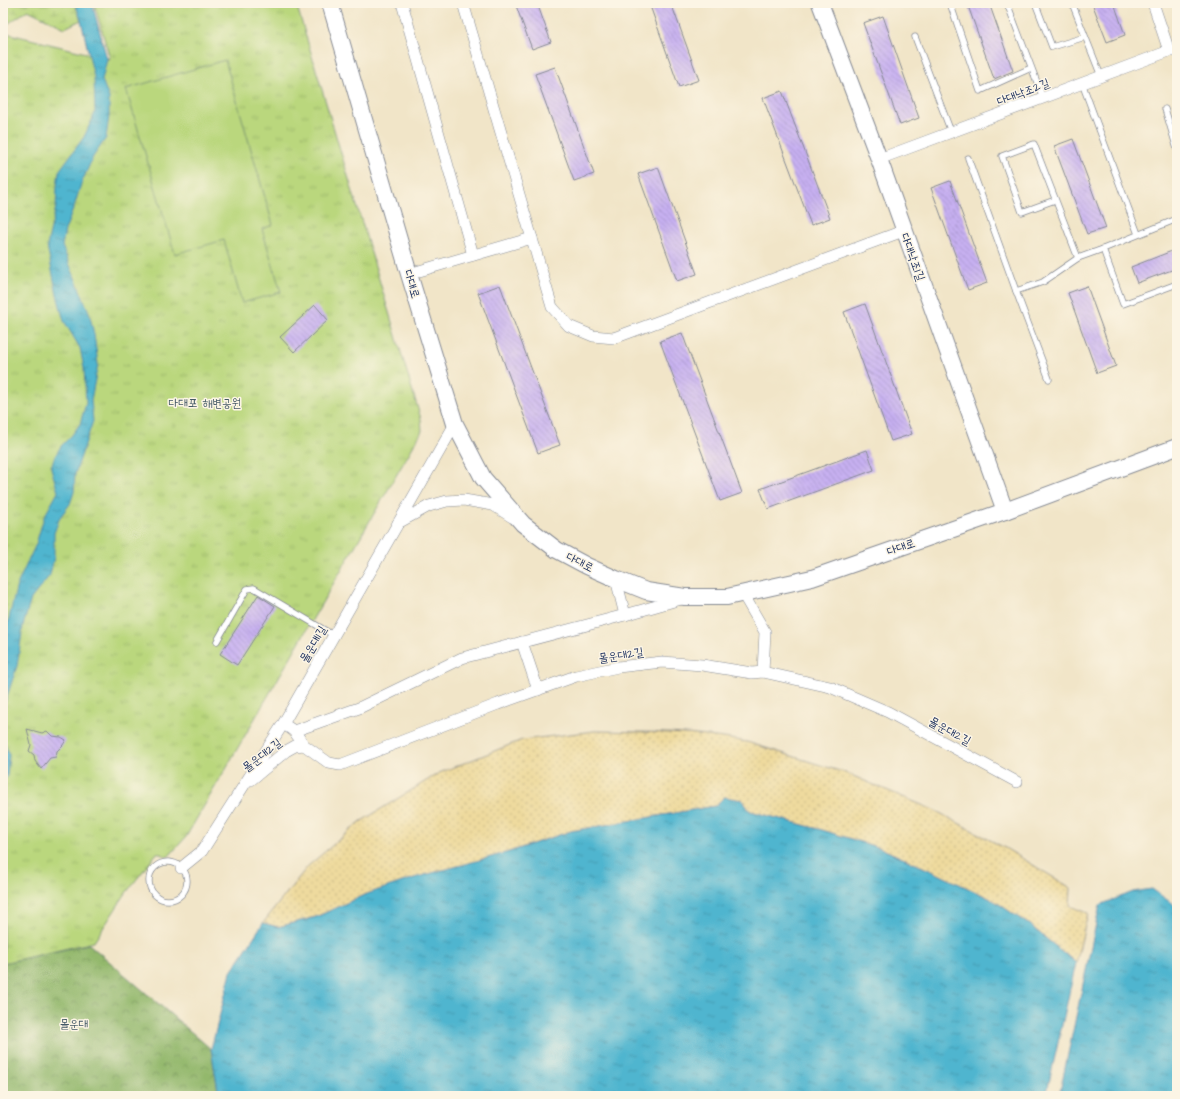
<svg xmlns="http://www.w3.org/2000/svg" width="1180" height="1099" viewBox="0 0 1180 1099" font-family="'Architects Daughter','Poor Story',sans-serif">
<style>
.forest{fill:url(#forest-crowns);stroke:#577465}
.wetland{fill:url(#wetland-marsh);stroke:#6a836e}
.sand{fill:url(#sand-dots);stroke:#84847e}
.park{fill:url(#park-tufts);stroke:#6a836e}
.pitch{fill:#bad77d;stroke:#6a836e}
.water{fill:url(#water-ripples);stroke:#367296}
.building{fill:url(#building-back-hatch)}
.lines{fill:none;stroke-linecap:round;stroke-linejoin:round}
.lane-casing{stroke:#868a93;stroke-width:7}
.street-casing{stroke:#868a93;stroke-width:12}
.secondary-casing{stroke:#868a93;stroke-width:18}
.lane{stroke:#fff;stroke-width:5.5}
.street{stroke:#fff;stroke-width:11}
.secondary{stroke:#fff;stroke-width:16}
.labels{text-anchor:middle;stroke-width:3;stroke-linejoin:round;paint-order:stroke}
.street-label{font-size:12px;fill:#1b2f5e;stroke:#fcf5e5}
.park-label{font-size:12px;fill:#435966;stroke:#fcf5e5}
</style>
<defs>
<pattern id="forest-crowns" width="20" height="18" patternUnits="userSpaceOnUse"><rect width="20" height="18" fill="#93b86c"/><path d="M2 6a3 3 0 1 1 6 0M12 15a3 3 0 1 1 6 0" fill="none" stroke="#77965c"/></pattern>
<pattern id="wetland-marsh" width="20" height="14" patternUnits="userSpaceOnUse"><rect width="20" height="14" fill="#bad77d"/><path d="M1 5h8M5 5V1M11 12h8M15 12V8" fill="none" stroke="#9fb96e"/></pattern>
<pattern id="sand-dots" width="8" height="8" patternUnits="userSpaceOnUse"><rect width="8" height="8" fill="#eeda9e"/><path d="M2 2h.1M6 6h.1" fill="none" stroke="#ccbb8a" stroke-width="1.8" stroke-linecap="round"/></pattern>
<pattern id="park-tufts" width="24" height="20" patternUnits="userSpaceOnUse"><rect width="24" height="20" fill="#bad77d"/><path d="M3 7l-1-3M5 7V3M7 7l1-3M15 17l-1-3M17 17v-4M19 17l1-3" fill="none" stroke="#9fb96e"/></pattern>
<pattern id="water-ripples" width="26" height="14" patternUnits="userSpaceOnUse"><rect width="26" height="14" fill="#50b5cf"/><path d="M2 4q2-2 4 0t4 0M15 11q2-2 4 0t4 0" fill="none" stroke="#4294ab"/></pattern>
<pattern id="building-back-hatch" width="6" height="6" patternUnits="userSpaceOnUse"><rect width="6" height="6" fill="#c7b0f1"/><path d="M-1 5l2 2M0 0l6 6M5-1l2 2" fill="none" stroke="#a190c6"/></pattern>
</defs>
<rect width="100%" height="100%" fill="#fcf5e5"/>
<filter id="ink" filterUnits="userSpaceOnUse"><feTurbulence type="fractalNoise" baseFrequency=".025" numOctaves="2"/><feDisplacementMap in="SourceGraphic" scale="8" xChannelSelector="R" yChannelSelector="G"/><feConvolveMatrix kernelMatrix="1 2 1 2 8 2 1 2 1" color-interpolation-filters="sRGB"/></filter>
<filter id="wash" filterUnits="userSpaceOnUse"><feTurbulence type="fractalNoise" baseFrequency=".012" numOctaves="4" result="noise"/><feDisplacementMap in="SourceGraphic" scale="16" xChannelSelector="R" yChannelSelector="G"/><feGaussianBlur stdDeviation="0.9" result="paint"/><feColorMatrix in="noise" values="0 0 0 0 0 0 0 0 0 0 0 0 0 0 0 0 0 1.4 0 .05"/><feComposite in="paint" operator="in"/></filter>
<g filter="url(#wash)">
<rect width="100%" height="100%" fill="#f1e5c8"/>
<path class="forest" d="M89,944L211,1049L219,1096H3V963Z"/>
<path class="wetland" d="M3,3H75L81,20L65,28L28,10L3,27Z"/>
<path class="sand" d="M594,731C645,732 697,732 747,742L846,773L936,811L1005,848L1071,888L1070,906L1088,913L1076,963L1031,926L993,900L936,873L880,848L822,830L750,811L742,800L724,797L715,806L571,831L509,852L364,895L316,917L278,927L263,923L308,866L360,822L439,773L522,740Z"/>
<path class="park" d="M94,3H296L421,419L422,431L186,837L168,857L157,853L126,893L94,942L3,963V35L6,33L110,59Z"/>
<path class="pitch" d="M225,60L273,225L262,229L281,292L242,303L224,240L175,254L126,89Z"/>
<g class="water">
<path d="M75,3H92L107,59L102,80L109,98V116L106,138L93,157L81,184L74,207L65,230L62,246L89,312L94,334L98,364L91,400L93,421L75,474L74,492L70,504L60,517L54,533V557L50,575L31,599L23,626L17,666L3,709V643L17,585L36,544L44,517L58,492L51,468L54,458L61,446L72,435L80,424L86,403L84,368L80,348L64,321L57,295L47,246L56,207L57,187L59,171L84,137L95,113L94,77L81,20Z"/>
<path d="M3,739L9,755L7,776L3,782Z"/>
<path d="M724,797L742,800L750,811L822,830L880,848L936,873L993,900L1031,926L1076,963L1046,1096H219L211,1049L231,972L263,923L278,927L316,917L364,895L414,878L509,852L571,831L715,806Z"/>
<path d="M1152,889L1177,907V1096H1059L1100,905L1133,892Z"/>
</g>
<g id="blocks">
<g class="building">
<path d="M515,3H537L551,42L532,49Z"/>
<path d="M649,3H671L699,80L679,87Z"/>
<path d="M967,3H989L1013,71L994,79Z"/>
<path d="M1092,3H1114L1125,35L1107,42Z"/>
<path d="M883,16L919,118L900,125L863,23Z"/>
<path d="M555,67L594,174L574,181L535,74Z"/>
<path d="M782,91L830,218L811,225L763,98Z"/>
<path d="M1073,139L1106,228L1087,234L1054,146Z"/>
<path d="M658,167L697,274L677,281L638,174Z"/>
<path d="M950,181L987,283L968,290L931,188Z"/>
<path d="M1177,249V268L1137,283L1131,267Z"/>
<path d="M500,285L560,445L538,453L478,293Z"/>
<path d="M1087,286L1116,366L1097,373L1068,293Z"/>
<path d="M865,304L912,434L891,441L844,312Z"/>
<path d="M315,305L328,320L294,352L280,337Z"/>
<path d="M682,333L742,493L720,501L660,341Z"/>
<path d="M867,450L874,470L768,509L760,489Z"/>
<path d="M258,595L275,606L237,665L220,654Z"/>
<path d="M27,729L42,733L47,731L52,736L61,737L66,740L63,745L57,751L56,757L50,758L41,769L35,761L34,755L29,751L31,745Z"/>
</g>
</g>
</g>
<g filter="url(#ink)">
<use href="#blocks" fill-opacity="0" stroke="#868a93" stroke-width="1"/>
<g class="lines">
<g class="lane-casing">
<g id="lane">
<path d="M950,3L980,91L1031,68"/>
<path d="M1007,3L1043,98"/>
<path d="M1072,3L1101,76"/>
<path d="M1036,5L1052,47L1085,37"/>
<path d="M822,6L833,3"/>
<path d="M915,37L951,132"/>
<path d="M1082,83L1138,234"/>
<path d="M1165,109L1177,149"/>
<path d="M968,158L1016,291L1043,282L1078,258"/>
<path d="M1055,200L1022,212L1002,156L1034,144L1078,258L1103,249"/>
<path d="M1177,219L1103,249L1123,304L1177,284"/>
<path d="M1016,291L1049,379"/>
<path d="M217,641L247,589L254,588L333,635"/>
<circle cx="168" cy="881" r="19"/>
</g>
</g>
<g class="street-casing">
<g id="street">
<path d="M402,3L473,255"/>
<path d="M463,3L552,307L569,326L593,336L614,338L903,231"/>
<path d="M1153,3L1169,51"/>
<path d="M879,159L1169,51H1177"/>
<path d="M409,274L532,238"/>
<path d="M398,523L429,506L447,501L464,500L493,505L512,517"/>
<path d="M616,579L625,615L681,599"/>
<path d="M743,594L765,632L763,672"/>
<path d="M522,642L538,690"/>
<path d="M288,727L294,731L359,708L462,658L625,615"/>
<path d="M294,731L304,745L329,763L340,765L498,704L576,676L618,667L662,662L702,665L752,673L763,672L830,687L888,712L1017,782"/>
<path d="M251,780L286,751L295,746L304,745"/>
<path d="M181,868L202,851L283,724L455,424"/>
</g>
</g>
<g class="secondary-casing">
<g id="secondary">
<path d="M330,3L409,274L455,424L483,478L523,524L557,550L587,566L616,579L646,591L685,597H727L812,578L1005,511L1177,447"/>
<path d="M820,3L879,159L1005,511"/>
</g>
</g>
<use href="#lane" class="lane"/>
<use href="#street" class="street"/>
<use href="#secondary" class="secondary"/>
</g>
</g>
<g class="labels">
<g class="street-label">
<text transform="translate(1023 92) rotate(-21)" y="4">다대낙조2길</text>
<text transform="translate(913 257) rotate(70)" y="4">다대낙조1길</text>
<text transform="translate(412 284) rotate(73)" y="4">다대로</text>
<text transform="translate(901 547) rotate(-19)" y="4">다대로</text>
<text transform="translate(580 562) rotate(27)" y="4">다대로</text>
<text transform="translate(313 644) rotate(-60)" y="4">몰운대1길</text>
<text transform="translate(621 655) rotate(-9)" y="4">몰운대2길</text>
<text transform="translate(950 731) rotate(28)" y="4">몰운대2길</text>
<text transform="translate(262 755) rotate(-38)" y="4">몰운대2길</text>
</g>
<g class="park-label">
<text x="205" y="407">다대포 해변공원</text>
<text x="74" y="1028">몰운대</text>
</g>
</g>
<rect width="1180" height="1099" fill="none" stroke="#fcf5e5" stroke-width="16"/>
</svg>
